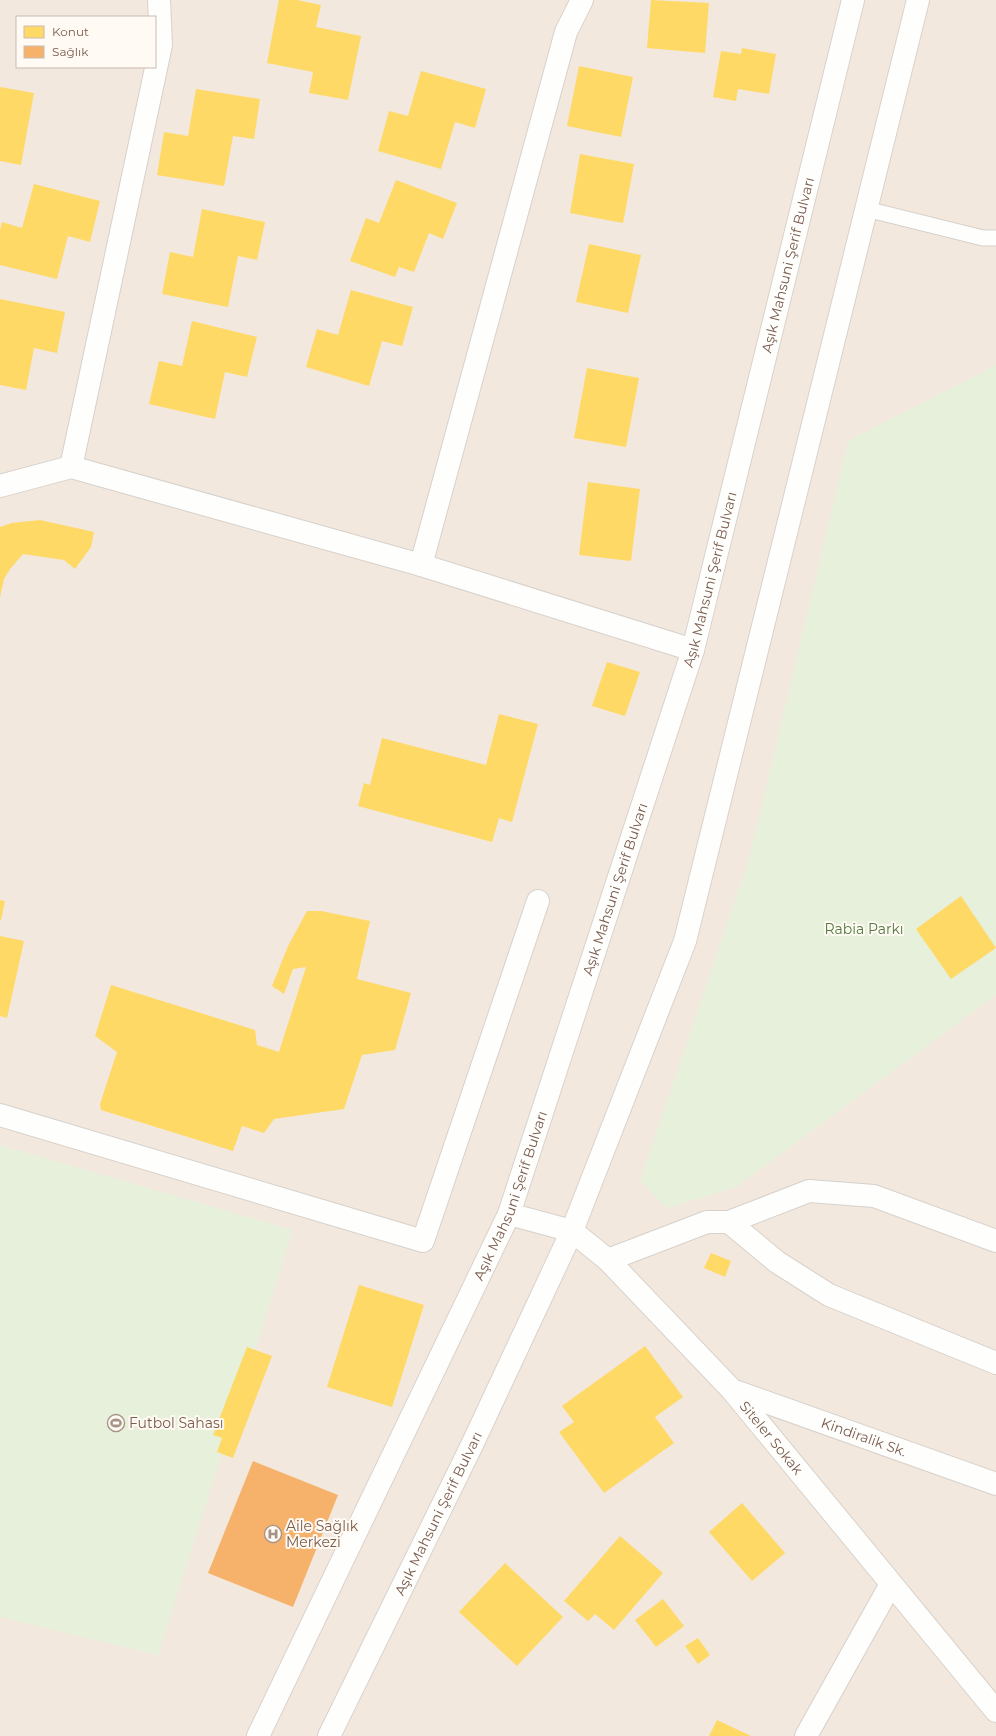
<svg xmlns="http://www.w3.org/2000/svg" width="996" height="1736" viewBox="0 0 996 1736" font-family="Montserrat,sans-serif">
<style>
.residential{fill:#f2e8de;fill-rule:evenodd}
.green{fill:#e7f0db}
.homes{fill:#ffd966}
.health{fill:#f6b26b}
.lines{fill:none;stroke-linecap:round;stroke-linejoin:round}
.lane-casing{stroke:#d7d1cb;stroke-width:17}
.street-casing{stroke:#d7d1cb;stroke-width:24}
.secondary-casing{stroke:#d9d2cb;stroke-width:24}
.lane{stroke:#fefefd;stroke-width:15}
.street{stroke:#fefefd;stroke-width:22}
.secondary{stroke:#fefefd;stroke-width:22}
.labels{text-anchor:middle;stroke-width:4;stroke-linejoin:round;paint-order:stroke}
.street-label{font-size:14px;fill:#7a5c4d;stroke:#fffaf3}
.park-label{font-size:14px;fill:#537a41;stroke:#fffaf3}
.poi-label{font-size:14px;fill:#7a5c4d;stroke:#fffaf3;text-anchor:start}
</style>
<rect width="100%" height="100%" fill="#f9f5f0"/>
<path class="residential" d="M0,0H996V1736H0ZM17,17H155V67H17Z"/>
<g class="green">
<path d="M996,365V995L736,1187L667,1208L640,1181L749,859L848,441Z"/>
<path d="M0,1145L293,1230L158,1655L0,1617Z"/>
</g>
<g class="homes">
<path d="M279,0H297L321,5L316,27L361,36L348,100L309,93L313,72L267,63Z"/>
<path d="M651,0L709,3L705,53L647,48Z"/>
<path d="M742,48L776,54L769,94L738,89L736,101L713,97L721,51L741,54Z"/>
<path d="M579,66L633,77L621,137L567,126Z"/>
<path d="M421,71L486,89L475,128L455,122L441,169L378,151L389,111L408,116Z"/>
<path d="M0,87L34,93L21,165L0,161Z"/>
<path d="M196,89L260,99L254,139L233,136L224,186L157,175L164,132L188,136Z"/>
<path d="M580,154L634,164L623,223L570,213Z"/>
<path d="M396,180L457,203L443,239L429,233L414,272L399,267L395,277L350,261L366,218L379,223Z"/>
<path d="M34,184L100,201L90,242L68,236L57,279L0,265V230L2,222L22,228Z"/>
<path d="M202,209L265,222L257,260L238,256L228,307L162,294L170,252L193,257Z"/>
<path d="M589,244L641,255L628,313L576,302Z"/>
<path d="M351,290L413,307L402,346L382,341L369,386L306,367L317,329L338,335Z"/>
<path d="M0,299L65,312L57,353L34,348L26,390L0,385Z"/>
<path d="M192,321L257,337L247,377L225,372L215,419L149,404L159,361L182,366Z"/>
<path d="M587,368L639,378L626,447L574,438Z"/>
<path d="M588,482L640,489L631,561L579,555Z"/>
<path d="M40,520L94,532L91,547L75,569L64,560L23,554L10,569L4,579L0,597V527L12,523Z"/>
<path d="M607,662L640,672L625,716L592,706Z"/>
<path d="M499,714L538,724L512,822L499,818L492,842L358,806L364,783L370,785L382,738L486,765Z"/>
<path d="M961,896L996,948L951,979L916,929Z"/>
<path d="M0,900L5,901L1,920H0Z"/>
<path d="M307,911H321L370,921L357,979L411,993L395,1050L362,1055L344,1109L274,1119L264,1133L242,1126L233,1151L101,1110L100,1104L117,1052L95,1036L111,985L255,1030L257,1045L279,1052L306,967L293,969L284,994L272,986L288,946Z"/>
<path d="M0,936L24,941L7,1018L0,1016Z"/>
<path d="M711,1253L731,1261L725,1277L704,1268Z"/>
<path d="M359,1285L424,1305L392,1407L327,1387Z"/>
<path d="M645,1346L683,1397L655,1417L674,1443L604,1493L559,1432L574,1422L562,1406Z"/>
<path d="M247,1347L272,1356L233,1458L217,1452L222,1438L213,1435Z"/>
<path d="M742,1503L785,1553L752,1581L709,1532Z"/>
<path d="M620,1536L663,1573L614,1630L595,1614L588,1621L564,1601Z"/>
<path d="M505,1563L563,1617L517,1666L459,1612Z"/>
<path d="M663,1599L684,1626L656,1647L635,1620Z"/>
<path d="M698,1638L710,1655L698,1664L685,1646Z"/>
<path d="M717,1720L751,1736H709Z"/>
</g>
<path class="health" d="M253,1461L338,1495L293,1607L208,1573Z"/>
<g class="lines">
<g class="lane-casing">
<path id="lane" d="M866,209L983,238H996"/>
</g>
<g class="street-casing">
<g id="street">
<path d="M71,467L161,45L159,0"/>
<path d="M0,486L71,467L421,565L693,650"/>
<path d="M421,565L566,32L582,0"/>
<path d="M0,1115L423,1241L538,901"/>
<path d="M729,1222L777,1262L829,1295L996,1363"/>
<path d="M608,1260L707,1222H729L809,1191L874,1196L996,1241"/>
<path id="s1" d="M732,1390L996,1484"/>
<path d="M806,1736L891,1584"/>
</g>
</g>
<g class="secondary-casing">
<g id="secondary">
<path id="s2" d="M509,1214L572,1231L608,1260L732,1390L996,1711"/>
<path id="s3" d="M258,1736L509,1214L693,650L853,0"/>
<path id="s4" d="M329,1736L471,1447L572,1231L685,941L918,0"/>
</g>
</g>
<use href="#lane" class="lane"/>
<use href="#street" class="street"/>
<use href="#secondary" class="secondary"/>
</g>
<defs>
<g id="stadium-ring" transform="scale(0.9)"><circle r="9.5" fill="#fffaf3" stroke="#a69286" stroke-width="1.5"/><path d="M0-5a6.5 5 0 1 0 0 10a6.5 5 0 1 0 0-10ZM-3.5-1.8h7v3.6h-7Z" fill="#a69286"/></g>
<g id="hospital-ring" transform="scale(0.9)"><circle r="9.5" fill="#fffaf3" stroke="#a69286" stroke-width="1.5"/><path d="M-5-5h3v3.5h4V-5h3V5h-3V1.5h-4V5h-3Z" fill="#a69286"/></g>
</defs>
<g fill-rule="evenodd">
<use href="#stadium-ring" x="116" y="1423"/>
<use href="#hospital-ring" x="273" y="1534"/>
</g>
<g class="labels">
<g class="street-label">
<text dy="5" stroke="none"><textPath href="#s3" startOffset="1569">Aşık Mahsuni Şerif Bulvarı</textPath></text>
<text dy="5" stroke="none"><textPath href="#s3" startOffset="1245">Aşık Mahsuni Şerif Bulvarı</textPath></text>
<text dy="5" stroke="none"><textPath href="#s3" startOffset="921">Aşık Mahsuni Şerif Bulvarı</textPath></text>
<text dy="5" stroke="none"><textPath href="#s3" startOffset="597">Aşık Mahsuni Şerif Bulvarı</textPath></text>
<text dy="5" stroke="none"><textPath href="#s1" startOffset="140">Kindiralik Sk.</textPath></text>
<text dy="5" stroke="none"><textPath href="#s2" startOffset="353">Siteler Sokak</textPath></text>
<text dy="5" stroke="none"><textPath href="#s4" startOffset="248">Aşık Mahsuni Şerif Bulvarı</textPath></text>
</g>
<g class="park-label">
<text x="864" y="934">Rabia Parkı</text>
</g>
<g class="poi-label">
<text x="129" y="1428">Futbol Sahası</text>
<text x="286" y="1531">Aile Sağlık<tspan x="286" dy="16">Merkezi</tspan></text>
</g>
</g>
<rect x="16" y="16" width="140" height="52" fill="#fffaf3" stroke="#cabbb1"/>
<rect x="24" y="26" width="20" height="12" fill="#ffd966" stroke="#cabbb1"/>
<text x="52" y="36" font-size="12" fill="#7a5c4d">Konut</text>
<rect x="24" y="46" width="20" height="12" fill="#f6b26b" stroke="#cabbb1"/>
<text x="52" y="56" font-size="12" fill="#7a5c4d">Sağlık</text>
</svg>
